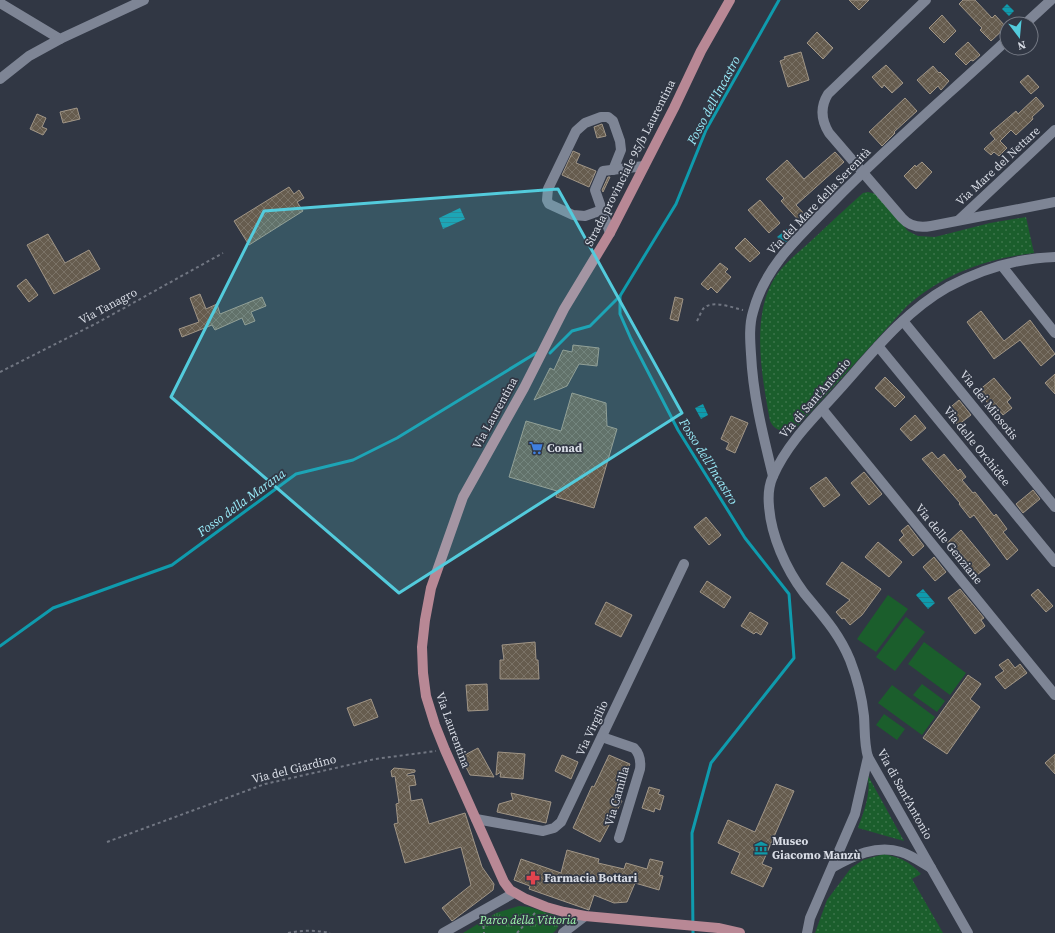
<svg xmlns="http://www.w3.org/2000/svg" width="1055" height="933" viewBox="0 0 1055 933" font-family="'Source Serif 4',serif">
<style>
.grass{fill:url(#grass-dots)}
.park{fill:url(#park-tufts)}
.pitch{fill:#1b5e2c}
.water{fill:url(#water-rules)}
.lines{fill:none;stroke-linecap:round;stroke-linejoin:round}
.stream{stroke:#0f9bad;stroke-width:3}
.building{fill:url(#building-cross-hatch);stroke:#a19687}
.path{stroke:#717682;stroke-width:2;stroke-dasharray:3 3;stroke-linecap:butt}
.minor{stroke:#7e8595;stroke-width:10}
.major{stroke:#b88895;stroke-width:10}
.marked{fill:#53cbdc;fill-opacity:0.2;stroke:#53cbdc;stroke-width:3;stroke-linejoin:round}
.labels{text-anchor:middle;stroke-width:3.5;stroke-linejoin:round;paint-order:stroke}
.street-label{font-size:12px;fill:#d8dce5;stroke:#313744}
.poi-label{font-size:12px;font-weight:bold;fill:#d8dce5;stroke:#313744;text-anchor:start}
.park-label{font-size:12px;font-style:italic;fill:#9efaad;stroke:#313744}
.water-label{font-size:13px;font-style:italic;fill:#9aecfa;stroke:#313744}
</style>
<defs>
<pattern id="grass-dots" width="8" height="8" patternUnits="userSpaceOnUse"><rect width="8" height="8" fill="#1b5e2c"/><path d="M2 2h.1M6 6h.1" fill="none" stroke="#3b744a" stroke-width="1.8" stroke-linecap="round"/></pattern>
<pattern id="park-tufts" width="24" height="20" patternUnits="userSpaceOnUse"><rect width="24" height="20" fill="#1b5e2c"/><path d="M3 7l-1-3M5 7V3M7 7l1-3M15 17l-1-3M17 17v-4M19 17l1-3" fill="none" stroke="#3b744a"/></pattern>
<pattern id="water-rules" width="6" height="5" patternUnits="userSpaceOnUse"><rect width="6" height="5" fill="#0f9bad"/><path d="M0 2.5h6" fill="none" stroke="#1e808e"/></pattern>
<pattern id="building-cross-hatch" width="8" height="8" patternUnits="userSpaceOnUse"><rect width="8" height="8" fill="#665c4e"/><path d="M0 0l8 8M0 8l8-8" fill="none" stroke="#7b7367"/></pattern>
</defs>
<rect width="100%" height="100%" fill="#313744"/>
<g class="grass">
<path d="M868,192L876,194L908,231L918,236L935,237L990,223L1026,217L1034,253C985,259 944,274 907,306L797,427C788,434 775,432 770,421C762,376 749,313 778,273C787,261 800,251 811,241C828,225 845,209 863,193Z"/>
<path d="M867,774L904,841L858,828C864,811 872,792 867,774Z"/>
<path d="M884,854C901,858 909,861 921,874L912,879L943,933H815L827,900L851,868L863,860Z"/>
</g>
<path class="park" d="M519,906L529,907L557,916C561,923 559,928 553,933H463L496,913Z"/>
<g class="pitch">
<path d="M888,595L908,609L876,652L857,639Z"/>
<path d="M906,617L925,632L895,671L876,657Z"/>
<path d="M924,642L966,673L950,695L908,664Z"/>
<path d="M922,684L945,701L937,712L913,695Z"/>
<path d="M892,685L935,717L922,735L878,703Z"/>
<path d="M884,714L905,729L897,740L876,725Z"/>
</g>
<g class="water">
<path d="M1007,4L1014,11L1009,16L1002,9Z"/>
<path d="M460,208L465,219L443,229L439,218Z"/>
<path d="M787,229L793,235L784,244L777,237Z"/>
<path d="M703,404L708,415L701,419L695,408Z"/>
<path d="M923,589L935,603L928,609L916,595Z"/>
</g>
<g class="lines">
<g class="stream">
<path d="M550,353L572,331L590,326L620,296"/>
<path d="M0,646L53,608L172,565L296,474L353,460L397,438L536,353"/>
<path d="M693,933L692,833L711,763L794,658L789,594L745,538L678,430L631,339L620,314V296L676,204L706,130L779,0"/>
</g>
</g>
<g class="building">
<path d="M849,0H869L859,10Z"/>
<path d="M963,0H975L992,18L995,15L1006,27L991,41L980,30L982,28L959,4Z"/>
<path d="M942,15L956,31L944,43L929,28Z"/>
<path d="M817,32L833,48L823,59L807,43Z"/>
<path d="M968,42L980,55L973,61L971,60L966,65L955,54Z"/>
<path d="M801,52L809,80L788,87L780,61L785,59L784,57Z"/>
<path d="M886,65L903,83L892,93L884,85L882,88L872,77Z"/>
<path d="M933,66L939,73L940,72L949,81L941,90L938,86L930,94L917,80Z"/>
<path d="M1028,75L1039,87L1031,94L1020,82Z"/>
<path d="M1036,97L1044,106L1032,117L1033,119L1016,135L1011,130L1000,141L1007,148L999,156L994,152L991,155L984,149L995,139L990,133L1016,111L1018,114Z"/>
<path d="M905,98L917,111L894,132L895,133L882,146L869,132Z"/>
<path d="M77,108L80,119L63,123L60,112Z"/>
<path d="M37,114L46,118L42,127L47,129L43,135L30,129Z"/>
<path d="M602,124L606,136L597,138L594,127Z"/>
<path d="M573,151L580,154L576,163L596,171L589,187L562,175Z"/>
<path d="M835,152L844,162L796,205L808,218L802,224L781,201L784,198L766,179L787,160L804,179Z"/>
<path d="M922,162L932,172L916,189L904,176L915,165L916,167Z"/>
<path d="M608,177H610L603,192L602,190Z"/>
<path d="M289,187L294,194L299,190L304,198L297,202L303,211L249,245L234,221Z"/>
<path d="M760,200L780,223L769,233L748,210Z"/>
<path d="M48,234L65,263L89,250L100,269L54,294L27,245Z"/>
<path d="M745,238L760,253L750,262L735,248Z"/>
<path d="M720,263L728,269L725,272L731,277L717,293L711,287L708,290L701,284Z"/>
<path d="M26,279L38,295L29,302L17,286Z"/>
<path d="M200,294L206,309L217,304L220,314L262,297L266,306L251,312L255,321L245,325L242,318L215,330L212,325L182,337L179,329L199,322L190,298Z"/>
<path d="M675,297L683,299L678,321L670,319Z"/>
<path d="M981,311L1004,341L1030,320L1055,354L1041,366L1020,340L994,359L967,322Z"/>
<path d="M573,345L599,348L597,366L579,364L567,386L534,400L550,368L554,370L563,350L572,352Z"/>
<path d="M1055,374V394L1045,383Z"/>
<path d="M885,377L905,397L895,407L875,388Z"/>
<path d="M994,378L1011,398L1007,402L1012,408L1003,415L998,409L995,412L978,391Z"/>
<path d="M572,393L606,403L607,426L617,429L594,508L556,497L557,491L509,477L526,421L561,431Z"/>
<path d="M959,400L971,415L958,425L946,411Z"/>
<path d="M915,415L926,428L911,441L900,429Z"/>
<path d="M731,416L748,423L735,453L726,449L729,443L721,439Z"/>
<path d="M932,452L938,459L944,454L958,471L960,469L966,477L962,480L973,493L975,492L994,516L996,514L1007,529L1003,532L1018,550L1007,560L974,515L970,518L959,504L960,503L922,459Z"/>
<path d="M864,472L882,494L869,505L851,483Z"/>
<path d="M826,477L840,495L824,507L810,488Z"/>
<path d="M1033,490L1040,499L1023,513L1016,504Z"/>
<path d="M706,517L721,535L709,545L694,527Z"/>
<path d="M908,525L924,546L913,556L899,540L904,535L901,531Z"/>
<path d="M961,530L990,565L977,575L954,547L952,548L947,543Z"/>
<path d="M878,542L902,562L889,577L865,557Z"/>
<path d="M934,557L946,572L935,581L923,567Z"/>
<path d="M842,562L881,589L862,615L850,625L844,618L842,619L836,612L850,600L826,584Z"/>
<path d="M707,581L731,597L724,608L700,592Z"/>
<path d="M960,589L984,618L981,620L985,626L975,634L948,598Z"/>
<path d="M1038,589L1053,606L1046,612L1031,595Z"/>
<path d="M606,602L632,615L621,637L595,624Z"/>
<path d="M750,612L768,623L761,635L756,632L754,634L741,626Z"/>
<path d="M535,642L536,660H538L539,679H500V660H504L502,645Z"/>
<path d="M1008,659L1015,668L1020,664L1027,673L1005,689L995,677L1004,671L999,665Z"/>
<path d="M968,675L981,684L970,699L980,707L947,754L923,738Z"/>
<path d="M487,684L488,710L468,711L466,685Z"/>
<path d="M371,699L378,717L354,726L347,708Z"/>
<path d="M478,748L494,777L470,775L461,757Z"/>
<path d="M498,752L525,754L523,779L500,777L501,772L496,775Z"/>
<path d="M1055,754V774L1045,763Z"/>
<path d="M562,755L578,762L571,779L555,771Z"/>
<path d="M609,755L630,764L615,797L622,801L600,842L573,828L592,786L594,787Z"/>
<path d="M394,768L415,770V772L407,774V776L414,775L416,785L409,786L411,801L422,799L429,824L465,813L482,867L494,884L493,890L452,921L442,908L471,885L461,847L405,863L394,824L398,823L396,804L399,803L395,776L392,777L391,771Z"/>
<path d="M776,784L794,791L762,864L772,868L763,887L731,873L740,853L718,843L728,820L755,832Z"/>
<path d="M649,787L660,790L658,794L664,796L660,810L655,808L654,812L642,808Z"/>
<path d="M511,793L551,802L546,823L497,812L499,804L513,800Z"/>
<path d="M567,850L599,859L598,863L624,869L626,863L647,869L650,859L663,862L659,875L663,876L659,890L635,883L627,902L614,903L594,895L589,910L529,889L530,886L514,880L521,859L561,873Z"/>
</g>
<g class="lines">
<g class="path">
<path d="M697,321C699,317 701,312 703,309C712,299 733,308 743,310"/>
<path d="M0,372L97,323L223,253"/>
<path d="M107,842L265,784L375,759L436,751"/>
<path d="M483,920L484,933"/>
<path d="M288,933C302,930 316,930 330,933"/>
<path d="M517,933L535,913"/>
</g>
<g class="minor">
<path d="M926,0L828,94C820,107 821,120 829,133L902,218C910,227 920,228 931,226L1055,202"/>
<path d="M0,3L60,39L144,0"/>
<path d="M1025,24L1051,0"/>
<path d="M0,79L29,56L60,39"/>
<path d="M602,210L585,216L573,215L549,204L547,200L548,189L576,131L585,123L601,117H608L613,121L620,141L621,150L613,170"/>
<path d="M959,220L1055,130"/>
<path d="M610,233L595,190L603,171L644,166"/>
<path d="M1002,266L1055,333"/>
<path d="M903,321L1055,507"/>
<path d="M878,346L1055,562"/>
<path d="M822,409L1055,695"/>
<path d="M773,476C763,435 753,396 751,354C750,340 749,325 753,312C765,265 802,234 834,201C889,145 949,94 1007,40"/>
<path d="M602,737L634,748C640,754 641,761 640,769L619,838"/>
<path d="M476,819L543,831L554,828L561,822L684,564"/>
<path d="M833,867C853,856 877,844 901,852C911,855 921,862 931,868"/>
<path d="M443,933L514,893"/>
<path d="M563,933L585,916"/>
<path d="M807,933L810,918L855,814L868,757"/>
<path d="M968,933L868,757C864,744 865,729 864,716C862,697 857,678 850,660C839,633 822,615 804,593C786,569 771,536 769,506C768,496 769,485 773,476C788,442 815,417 839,390C872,353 904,312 948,287C980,270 1018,258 1055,257"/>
</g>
<path class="major" d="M730,0L701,51L674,108L610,233L564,309L524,388L463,497L431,588L425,620L422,647L423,673L426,696L435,725L445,750L504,882L510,890L526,899L546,907L564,912L585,916L718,928L740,933"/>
</g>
<path class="marked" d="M558,189L682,413L399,593L171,397L264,211Z"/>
<defs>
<g id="supermarket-bare" transform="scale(1.08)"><path d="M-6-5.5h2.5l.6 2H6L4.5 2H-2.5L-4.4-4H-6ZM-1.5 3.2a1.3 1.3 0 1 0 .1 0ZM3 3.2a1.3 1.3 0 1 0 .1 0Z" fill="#3f7fe0" stroke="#313744" stroke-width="2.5" paint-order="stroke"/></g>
<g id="museum-bare" transform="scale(1.08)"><path d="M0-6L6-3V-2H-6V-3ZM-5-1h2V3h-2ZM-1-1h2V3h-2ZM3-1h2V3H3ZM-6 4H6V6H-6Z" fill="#0f9aa8" stroke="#313744" stroke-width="2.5" paint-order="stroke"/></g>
<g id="pharmacy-bare" transform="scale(1.08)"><path d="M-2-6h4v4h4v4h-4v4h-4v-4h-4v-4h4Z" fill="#e0444e" stroke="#313744" stroke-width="2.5" paint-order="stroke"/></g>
</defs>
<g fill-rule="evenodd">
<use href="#supermarket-bare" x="536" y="448"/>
<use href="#museum-bare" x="761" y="848"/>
<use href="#pharmacy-bare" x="533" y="878"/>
</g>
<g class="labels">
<g class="street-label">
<text transform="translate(630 163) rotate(-63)" y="4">Strada provinciale 95/b Laurentina</text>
<text transform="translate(998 166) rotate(-43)" y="4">Via Mare del Nettare</text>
<text transform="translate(819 201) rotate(-46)" y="4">Via del Mare della Serenità</text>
<text transform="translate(108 306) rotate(-28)" y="4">Via Tanagro</text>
<text transform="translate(815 398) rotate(-49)" y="4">Via di Sant'Antonio</text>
<text transform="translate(989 405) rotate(51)" y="4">Via dei Miosotis</text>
<text transform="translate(495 413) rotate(-61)" y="4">Via Laurentina</text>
<text transform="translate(977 446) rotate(51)" y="4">Via delle Orchidee</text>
<text transform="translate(949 544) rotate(51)" y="4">Via delle Genziane</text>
<text transform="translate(592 728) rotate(-65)" y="4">Via Virgilio</text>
<text transform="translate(453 730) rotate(70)" y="4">Via Laurentina</text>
<text transform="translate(294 769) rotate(-14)" y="4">Via del Giardino</text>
<text transform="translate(905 794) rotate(61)" y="4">Via di Sant'Antonio</text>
<text transform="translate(617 796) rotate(-74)" y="4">Via Camilla</text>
</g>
<g class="poi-label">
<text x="547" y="452">Conad</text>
<text x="772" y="845">Museo<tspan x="772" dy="14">Giacomo Manzù</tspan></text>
<text x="544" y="882">Farmacia Bottari</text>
</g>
<g class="park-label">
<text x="528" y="924">Parco della Vittoria</text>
</g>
<g class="water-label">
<text transform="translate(713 100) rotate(-62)" y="5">Fosso dell'Incastro</text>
<text transform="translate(709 461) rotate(58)" y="5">Fosso dell'Incastro</text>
<text transform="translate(241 502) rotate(-36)" y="5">Fosso della Marana</text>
</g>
</g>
<g transform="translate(1019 36) rotate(164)"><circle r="19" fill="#313744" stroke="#747984"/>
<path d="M0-3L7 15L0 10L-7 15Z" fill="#53cbdc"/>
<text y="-6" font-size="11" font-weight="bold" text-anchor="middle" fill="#d8dce5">N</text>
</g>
</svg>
